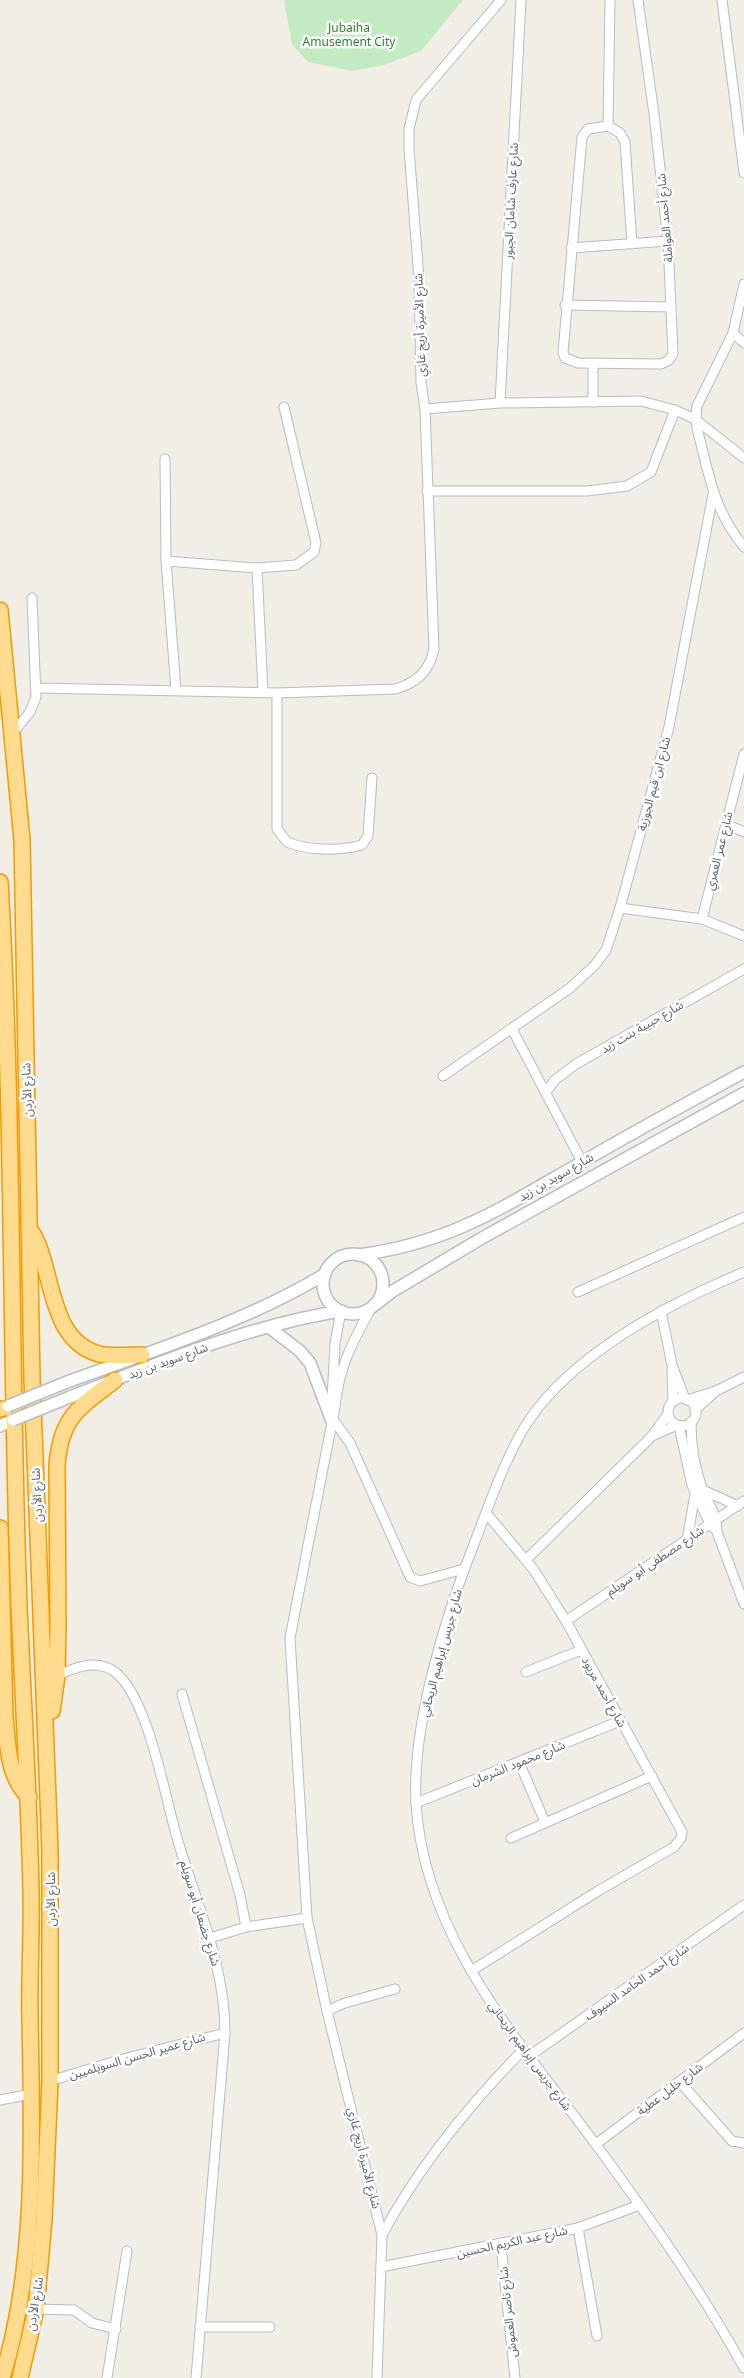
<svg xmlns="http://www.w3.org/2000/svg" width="744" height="2378" viewBox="0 0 744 2378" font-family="'Noto Sans','Noto Sans Arabic',sans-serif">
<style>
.green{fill:#c3eac1}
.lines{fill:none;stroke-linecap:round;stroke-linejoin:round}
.street-casing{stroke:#b8bcc0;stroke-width:11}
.secondary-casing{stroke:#b9bdc2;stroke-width:14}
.highway-casing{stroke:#f79a00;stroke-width:18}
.street{stroke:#fff;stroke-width:9}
.secondary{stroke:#fff;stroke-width:11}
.highway{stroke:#ffdb8f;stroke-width:15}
.secondary-bridge-casing{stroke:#b9bdc2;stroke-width:14;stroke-linecap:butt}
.secondary-bridge{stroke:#fff;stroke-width:11}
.labels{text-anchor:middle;stroke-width:5;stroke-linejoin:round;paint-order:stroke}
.park-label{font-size:12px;fill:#30852f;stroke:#fff}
.street-label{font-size:12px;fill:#5d6267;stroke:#fff}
</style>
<rect width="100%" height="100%" fill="#f1eee6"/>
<path class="green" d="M284,0H463L421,51L384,65L352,71L308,62L292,44Z"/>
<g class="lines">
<g class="street-casing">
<g id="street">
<path d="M501,0L416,100L409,129V148L419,279L421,383L425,409L500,403L641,401L675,410L695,419L744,458"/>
<path d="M722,0L744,173"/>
<path d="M608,126L610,0"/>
<path d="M632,244L625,142L620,133L608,126L588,129L582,137L563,352L565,358L578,363L661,364L669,360L673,354L668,241L654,114L638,0"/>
<path d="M571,248L668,241"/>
<path d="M744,284L733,333L697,406C694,422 699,436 703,452C712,490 719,516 744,547"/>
<path d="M565,305L671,307"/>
<path d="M733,333L744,343"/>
<path d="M593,402V364"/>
<path d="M500,403L521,0"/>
<path d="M165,459L166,561L176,690"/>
<path d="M427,491H587L627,486L651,472L675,410"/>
<path d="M166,561L257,568L296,565L314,552L316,543L284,407"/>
<path d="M257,568L263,692"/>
<path d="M36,688L277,693L396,689C417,682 429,672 434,649L425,409"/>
<path d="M277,693V829L287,842C308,851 340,851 362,845L368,836L372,778"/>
<path d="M12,734L30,712L36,697L32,598"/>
<path d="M726,824L744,832"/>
<path d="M620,908L702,919L744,936"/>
<path d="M702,919L744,754"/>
<path d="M512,1029L582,1162"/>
<path d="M443,1076L570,988L595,965L606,950L620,908L669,727L713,494"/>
<path d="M546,1092L555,1080L576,1064L744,969"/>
<path d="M744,1272C668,1304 568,1356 524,1428C503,1464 489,1505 474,1544C445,1617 412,1725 416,1803C424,1939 520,2042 597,2146C649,2217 701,2290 744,2368"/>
<path d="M578,1292L744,1217"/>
<path d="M661,1311L672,1365L685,1399"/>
<path d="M672,1370L673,1402"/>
<circle cx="682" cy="1412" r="14"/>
<path d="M332,1400L335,1343L341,1311"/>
<path d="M687,1400L716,1391L744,1377"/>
<path d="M695,1410L716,1391"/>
<path d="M332,1418L350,1443L410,1577L420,1581L464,1569"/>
<path d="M691,1422C691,1445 694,1466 702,1488C708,1503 717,1515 717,1532L744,1604"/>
<path d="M679,1426L692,1485L710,1524L714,1528"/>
<path d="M652,1436L677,1425"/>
<path d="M703,1490L738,1506"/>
<path d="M687,1540L695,1494"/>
<path d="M526,1560L652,1436L668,1414"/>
<path d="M566,1621L744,1501"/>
<path d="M526,1672L581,1650"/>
<path d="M54,1677C73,1668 96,1658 115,1672C148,1697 165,1797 177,1838C196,1903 225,1964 225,2033L196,2378"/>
<path d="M182,1694L240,1895L246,1927L210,1938"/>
<path d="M519,1762L545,1822"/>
<path d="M416,1803L620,1721"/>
<path d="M511,1838L652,1776"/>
<path d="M246,1927L307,1918"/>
<path d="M471,1971L598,1891L674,1847L681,1838L682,1832L566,1621L534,1570L486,1513"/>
<path d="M327,2011L307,1918L290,1638L335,1407C339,1367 352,1343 371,1308"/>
<path d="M528,2057L744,1905"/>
<path d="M50,2081L119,2060L225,2033"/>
<path d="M680,2082L732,2141L744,2143"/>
<path d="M0,2100L31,2094"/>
<path d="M596,2144L744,2033"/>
<path d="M578,2228L597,2336"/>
<path d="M382,2235C419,2166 468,2106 523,2050"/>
<path d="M501,2245L515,2378"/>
<path d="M381,2267L578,2228L639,2205"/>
<path d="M36,2309L74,2310L92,2323L116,2329"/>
<path d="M200,2327H270"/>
<path d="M107,2378L127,2251"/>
<path d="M377,2378L382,2235L327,2011L345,2003L395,1989"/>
</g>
</g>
<g class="secondary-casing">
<g id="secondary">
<circle cx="353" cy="1284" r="30"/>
<path d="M358,1255C452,1243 504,1206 584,1161C637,1130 691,1101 744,1072"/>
<path d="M376,1304L393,1291L482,1238L744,1093"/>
<path d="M270,1328L300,1351L310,1363L332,1421"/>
<path d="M67,1382C150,1352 250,1320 325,1274"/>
<path d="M70,1397C156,1364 250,1325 341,1311"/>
<path d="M0,1426L13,1420"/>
</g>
</g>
<g class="highway-casing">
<g id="highway">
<path d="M0,610L22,840L32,1379L50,1851V2081L44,2220L36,2309L20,2378"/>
<path d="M0,882C14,1123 10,1364 19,1605C23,1700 29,1796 31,1891C32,1934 29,1976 30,2019C32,2135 37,2266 2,2378"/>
<path d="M33,1234C54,1271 48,1340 99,1354C113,1357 128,1355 142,1355"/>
<path d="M0,1409H1"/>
<path d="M0,1528L5,1716C8,1745 7,1776 29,1797"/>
<path d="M52,1711L57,1676L58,1627L57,1465C61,1416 79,1408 115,1380"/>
</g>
</g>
<use href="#street" class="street"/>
<use href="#secondary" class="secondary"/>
<use href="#highway" class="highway"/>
<g class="secondary-bridge-casing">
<g id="secondary-bridge">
<path d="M8,1406L67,1382"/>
<path d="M13,1420L70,1397"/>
</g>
</g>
<use href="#secondary-bridge" class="secondary-bridge"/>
</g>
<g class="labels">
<g class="park-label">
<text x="349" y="32">Jubaiha<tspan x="349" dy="14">Amusement City</tspan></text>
</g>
<g class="street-label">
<text transform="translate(511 201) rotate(-87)" y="4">شارع عارف شامان الجبور</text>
<text transform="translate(665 218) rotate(-95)" y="4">شارع أحمد العواملة</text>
<text transform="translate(420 325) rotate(-92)" y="4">شارع الأميرة أريج غازي</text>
<text transform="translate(654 784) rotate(-75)" y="4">شارع ابن قيم الجوزية</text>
<text transform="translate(719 851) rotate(-76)" y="4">شارع عمر العمري</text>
<text transform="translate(642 1027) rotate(-30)" y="4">شارع حبيبة بنت زيد</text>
<text transform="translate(27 1090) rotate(-92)" y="4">شارع الأردن</text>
<text transform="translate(556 1177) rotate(-30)" y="4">شارع سويد بن زيد</text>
<text transform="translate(168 1361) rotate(-20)" y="4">شارع سويد بن زيد</text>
<text transform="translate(37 1495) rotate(-93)" y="4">شارع الأردن</text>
<text transform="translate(655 1561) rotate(-34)" y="4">شارع مصطفى أبو سويلم</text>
<text transform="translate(441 1653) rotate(-75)" y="4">شارع جريس إبراهيم الريحاني</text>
<text transform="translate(604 1692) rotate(61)" y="4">شارع أحمد مريود</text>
<text transform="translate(518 1763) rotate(-22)" y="4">شارع محمود الشرمان</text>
<text transform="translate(51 1899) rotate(-90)" y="4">شارع الأردن</text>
<text transform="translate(200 1913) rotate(73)" y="4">شارع جضعان أبو سويلم</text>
<text transform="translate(637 1982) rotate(-35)" y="4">شارع أحمد الحامد السيوف</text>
<text transform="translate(137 2056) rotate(-16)" y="4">شارع عمير الحسن السويلميين</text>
<text transform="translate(530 2056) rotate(54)" y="4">شارع جريس إبراهيم الريحاني</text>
<text transform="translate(670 2089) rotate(-37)" y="4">شارع خليل عطية</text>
<text transform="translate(364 2158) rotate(76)" y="4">شارع الأميرة أريج غازي</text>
<text transform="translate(512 2242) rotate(-12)" y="4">شارع عبد الكريم الحسين</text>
<text transform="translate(35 2304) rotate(-81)" y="4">شارع الأردن</text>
<text transform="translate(508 2312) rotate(-96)" y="4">شارع ناصر العموش</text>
</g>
</g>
</svg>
